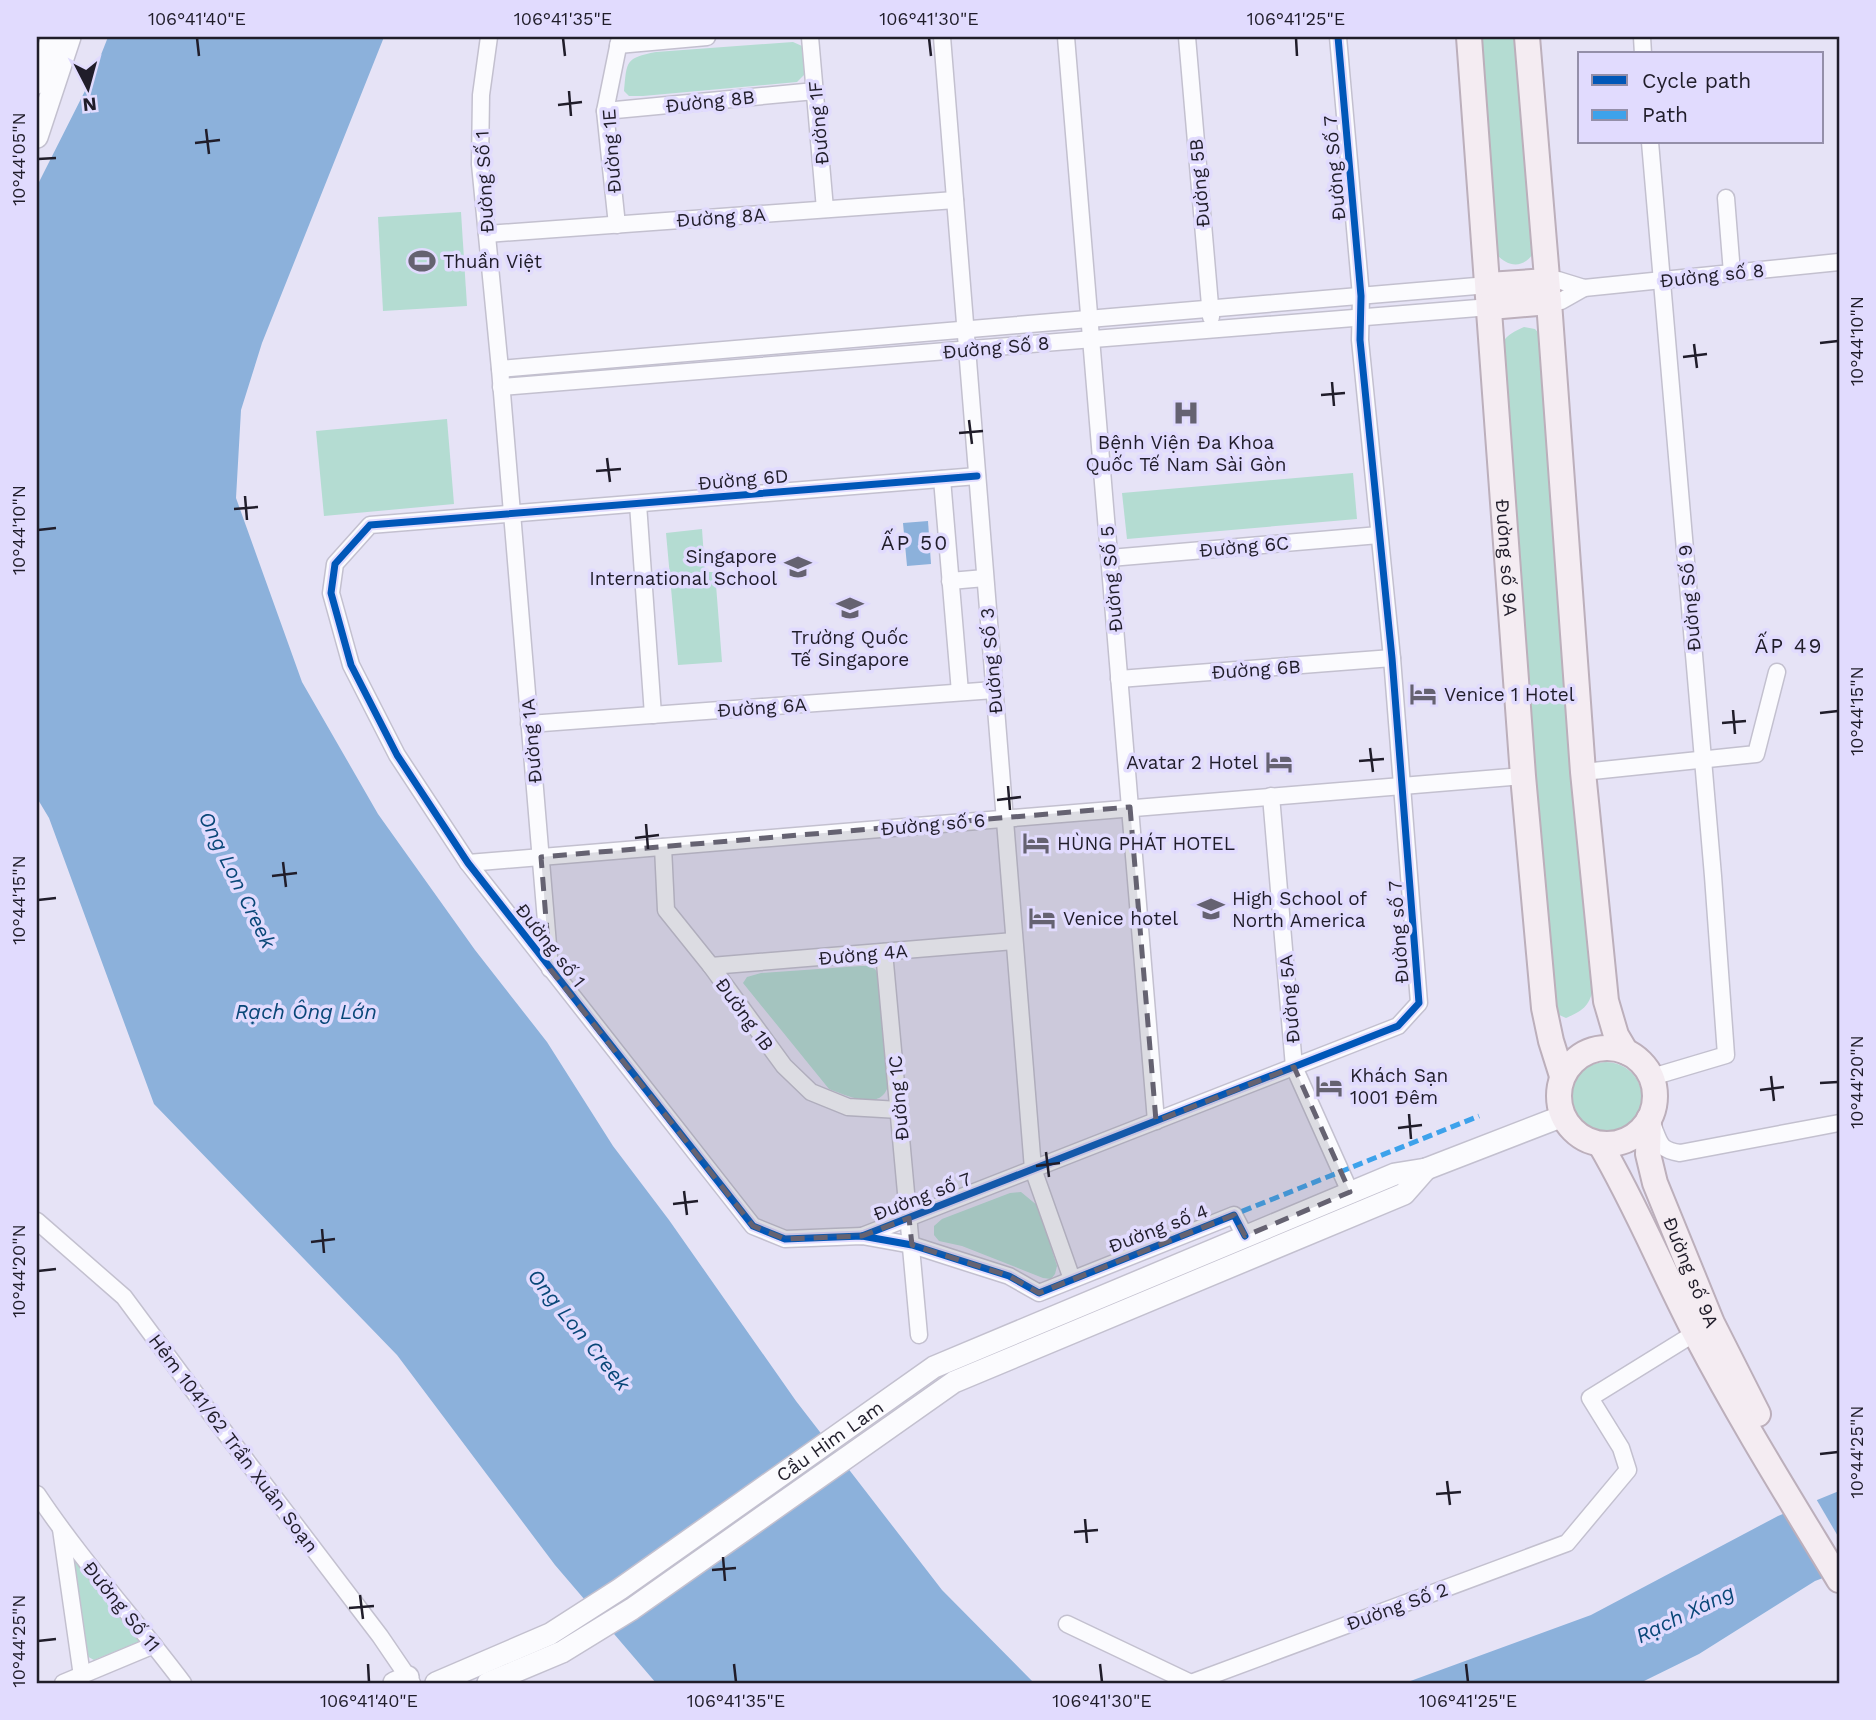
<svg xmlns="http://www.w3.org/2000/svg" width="1876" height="1720" viewBox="0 0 1876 1720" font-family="'Work Sans',sans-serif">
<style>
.green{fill:#b4dcd2}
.water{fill:#8cb1db}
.pier{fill:#e6e3f6}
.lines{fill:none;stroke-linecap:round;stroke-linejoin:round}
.minor-casing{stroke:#c3c0cf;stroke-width:19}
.secondary-casing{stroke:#c3c0cf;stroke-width:24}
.primary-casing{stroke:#bcafbb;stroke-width:28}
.minor{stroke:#fbfbfe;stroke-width:16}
.secondary{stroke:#fbfbfe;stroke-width:21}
.primary{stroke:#f4ecf2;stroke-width:24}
.quiet{stroke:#3da2eb;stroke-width:5;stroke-dasharray:10 5;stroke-linecap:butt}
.cycleway-casing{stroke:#e1dbfe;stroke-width:11}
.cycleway{stroke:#0057b8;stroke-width:7}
.marked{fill:#656271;fill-opacity:0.2;stroke:#656271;stroke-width:5;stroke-dasharray:14 9;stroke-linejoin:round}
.ticks{fill:none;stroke:#201d2a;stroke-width:2.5}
.labels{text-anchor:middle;stroke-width:7;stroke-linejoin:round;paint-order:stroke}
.street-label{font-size:19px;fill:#201d2a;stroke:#e1dbfe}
.poi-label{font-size:19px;fill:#201d2a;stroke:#e1dbfe;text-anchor:start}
.neighbourhood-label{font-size:21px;letter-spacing:2px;fill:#201d2a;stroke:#e1dbfe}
.water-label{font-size:21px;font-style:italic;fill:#094778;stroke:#e1dbfe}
.neatline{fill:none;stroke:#201d2a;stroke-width:2.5}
.ticks-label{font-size:18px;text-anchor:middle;fill:#201d2a}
</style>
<rect width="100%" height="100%" fill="#e6e3f6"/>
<g class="green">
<path d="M1476,37H1518L1536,248C1526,270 1507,269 1494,251Z"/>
<path d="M793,42L802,46L805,74L797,82L643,96H629L624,91C627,61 625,58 656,52Z"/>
<path d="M461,212L467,306L383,311L378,217Z"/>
<path d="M1524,327L1535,329L1542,337L1593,989C1589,1007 1582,1011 1566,1018L1557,1014L1552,1005L1502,343C1508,334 1515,331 1524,327Z"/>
<path d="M447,419L454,504L324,516L316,431Z"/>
<path d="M1353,473L1357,519L1127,539L1122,493Z"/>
<path d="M702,529L705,572H715L722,662L678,665L666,533Z"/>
<path d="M861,966H868L875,969L880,977L889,1081C885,1113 850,1097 829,1089L743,983L747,977L761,973Z"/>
<circle cx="1606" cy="1098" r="36"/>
<path d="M1021,1192L1038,1206L1057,1266L1055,1274L1051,1279L1043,1278L962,1246L939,1241L934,1235V1226L942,1219L1010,1193Z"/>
<path d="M75,1556L141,1636L138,1642L94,1660L85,1655L71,1558Z"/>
</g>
<g class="water">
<path d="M108,37H384L262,343L241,410L236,498L302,682L378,814L475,950L547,1042L613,1146L669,1220L796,1401L942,1590L1034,1683H656L555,1565L397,1355L154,1104L49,818L37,798V186L93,75Z"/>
<path d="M928,521L931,564L907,566L903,523Z"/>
<path d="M1839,1491V1572L1815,1581L1699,1654L1640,1683H1405L1591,1615L1778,1516Z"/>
</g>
<path class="pier" d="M1815,1497L1839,1538V1576L1785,1509Z"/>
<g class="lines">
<g class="minor-casing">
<g id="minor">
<path d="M489,37L481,95L480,164L500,369L550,969"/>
<path d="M810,37L825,209"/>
<path d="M942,37L1033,1169L1072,1279"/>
<path d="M1066,37L1156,1121"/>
<path d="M1187,37L1211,317"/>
<path d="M1642,37L1643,54"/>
<path d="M618,45L707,37"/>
<path d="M605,111L815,91"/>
<path d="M1650,142L1713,876L1726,1055L1652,1077"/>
<path d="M1726,198L1732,273"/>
<path d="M617,225L605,111L620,37"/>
<path d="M487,234L955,200"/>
<path d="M1547,281L1558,280L1584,288L1839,262"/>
<path d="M1549,302L1561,301L1584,288"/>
<path d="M500,369L1488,285"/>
<path d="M501,387L1490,307"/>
<path d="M977,476L370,525L335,564L331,593L351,665L397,755L468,863L753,1226L785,1239L862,1236L912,1245L1009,1276L1039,1293L1234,1215L1245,1236"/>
<path d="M942,479L960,692"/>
<path d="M638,504L653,715"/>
<path d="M1110,558L1379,535"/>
<path d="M950,581L985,578"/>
<path d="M1119,679L1392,658"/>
<path d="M529,724L994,690"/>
<path d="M1583,772L1756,754L1777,672"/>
<path d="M1271,796L1294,1067L1350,1192"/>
<path d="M663,847L666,910L711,966L784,1066L811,1092L848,1107L899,1110"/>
<path d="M468,863L1523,776"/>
<path d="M884,952L919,1335"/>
<path d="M711,966L1014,941"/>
<path d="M1653,1126C1660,1144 1660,1150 1680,1153L1839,1123"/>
<path d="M37,1221L124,1297L201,1401L380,1636L412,1683"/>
<path d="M862,1236L1398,1026L1419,1003L1392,658L1360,340L1361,296L1338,37"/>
<path d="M37,1494C81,1560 135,1619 183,1683"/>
<path d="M61,1529L82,1676"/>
<path d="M1067,1624L1191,1683L1567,1543L1628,1470L1621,1448L1590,1398L1695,1333"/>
<path d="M63,1683L154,1645"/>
</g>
</g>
<g class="secondary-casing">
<g id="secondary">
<path d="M37,83L52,37"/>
<path d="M37,137L70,37"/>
<path d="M394,1683L408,1677"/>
<path id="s1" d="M436,1683L550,1634L620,1589L934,1367L1395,1174L1426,1169L1563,1116"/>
<path d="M488,1683L562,1652L632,1609L954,1382L1404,1194L1426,1169"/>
</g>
</g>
<g class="primary-casing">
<g id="primary">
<path id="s2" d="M1469,37L1523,776L1544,1008L1551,1041L1562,1076"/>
<path d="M1527,37L1549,302L1583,772L1606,1001L1616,1035L1626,1052"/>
<path d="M1488,285L1547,281"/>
<path d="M1490,307L1549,302"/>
<circle cx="1607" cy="1096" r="48"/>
<path id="s3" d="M1649,1119L1648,1154L1655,1183L1712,1323L1758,1414"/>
<path d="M1600,1144C1636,1205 1663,1272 1696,1335C1740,1419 1790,1499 1839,1580"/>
</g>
</g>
<use href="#minor" class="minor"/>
<use href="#secondary" class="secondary"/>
<use href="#primary" class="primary"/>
<path class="quiet" d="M1228,1217L1479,1116"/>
<g class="cycleway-casing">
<g id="cycleway">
<path d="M977,476L370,525L335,564L331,593L351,665L397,755L468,863L753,1226L785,1239L862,1236L912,1245L1009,1276L1039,1293L1234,1215L1245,1236"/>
<path d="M862,1236L1398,1026L1419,1003L1392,658L1360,340L1361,296L1338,37"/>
</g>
</g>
<use href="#cycleway" class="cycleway"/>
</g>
<path class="marked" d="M1130,807L1156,1121L1294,1067L1350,1192L1245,1236L1234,1215L1039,1293L1009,1276L912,1245L909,1218L862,1236L785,1239L753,1226L550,969L541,857Z"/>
<path class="ticks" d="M197,38L199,56M563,38L565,56M929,38L931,56M1296,38L1297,56M569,91L571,116M558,105L582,102M206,129L209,154M195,143L220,140M38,159L56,158M1820,343L1838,341M1694,344L1697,368M1683,357L1707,354M1332,382L1334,406M1321,395L1345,393M969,420L972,444M959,433L983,431M607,458L610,482M596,471L621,469M245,496L247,520M234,509L258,507M38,530L56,528M1733,710L1735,734M1820,713L1838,711M1722,723L1746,721M1370,748L1373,772M1359,761L1384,759M1008,786L1010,810M997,800L1021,797M646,824L648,849M635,838L659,835M283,862L286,887M272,876L297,873M38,900L56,898M1771,1076L1774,1101M1820,1083L1838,1082M1760,1090L1784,1087M1409,1114L1411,1139M1398,1128L1422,1125M1046,1152L1049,1177M1036,1166L1060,1163M684,1191L687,1215M673,1204L698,1201M322,1229L324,1253M311,1242L335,1239M38,1271L56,1269M1820,1454L1838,1452M1447,1481L1450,1505M1436,1494L1461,1492M1085,1519L1087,1543M1074,1532L1098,1530M723,1557L725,1581M712,1570L736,1568M360,1595L363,1619M349,1608L374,1606M38,1641L56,1639M368,1664L369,1682M734,1664L736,1682M1100,1664L1102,1682M1466,1664L1468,1682"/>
<defs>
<g id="stadium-bare" transform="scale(2.1)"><path d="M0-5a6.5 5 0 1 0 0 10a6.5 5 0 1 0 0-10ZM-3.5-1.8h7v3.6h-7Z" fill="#656271" stroke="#e1dbfe" stroke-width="2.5" paint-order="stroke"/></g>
<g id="hospital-bare" transform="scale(2.1)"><path d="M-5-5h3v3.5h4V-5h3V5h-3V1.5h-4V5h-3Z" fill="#656271" stroke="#e1dbfe" stroke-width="2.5" paint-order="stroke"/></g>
<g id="school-bare" transform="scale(2.1)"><path d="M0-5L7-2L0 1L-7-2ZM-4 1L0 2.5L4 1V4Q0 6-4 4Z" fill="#656271" stroke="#e1dbfe" stroke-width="2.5" paint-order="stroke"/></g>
<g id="hotel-bare" transform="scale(2.1)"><path d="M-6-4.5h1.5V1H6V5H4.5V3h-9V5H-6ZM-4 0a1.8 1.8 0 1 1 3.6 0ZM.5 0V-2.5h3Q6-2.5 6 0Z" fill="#656271" stroke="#e1dbfe" stroke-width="2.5" paint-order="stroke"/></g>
</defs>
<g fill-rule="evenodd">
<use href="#stadium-bare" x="422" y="261"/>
<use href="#hospital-bare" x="1186" y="413"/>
<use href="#school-bare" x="798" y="567"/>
<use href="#school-bare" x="850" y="608"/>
<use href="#hotel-bare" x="1423" y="694"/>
<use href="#hotel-bare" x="1279" y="762"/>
<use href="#hotel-bare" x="1036" y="843"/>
<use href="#school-bare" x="1211" y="909"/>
<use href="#hotel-bare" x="1042" y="918"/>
<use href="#hotel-bare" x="1329" y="1086"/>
</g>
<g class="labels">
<g class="street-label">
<text transform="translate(710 101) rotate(-6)" y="7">Đường 8B</text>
<text transform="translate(818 123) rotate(-95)" y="7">Đường 1F</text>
<text transform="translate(611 151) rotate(-94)" y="7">Đường 1E</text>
<text transform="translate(1334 168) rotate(-95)" y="7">Đường Số 7</text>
<text transform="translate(484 182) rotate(-93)" y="7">Đường Số 1</text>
<text transform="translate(1199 183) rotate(-95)" y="7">Đường 5B</text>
<text transform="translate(721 217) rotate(-4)" y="7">Đường 8A</text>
<text transform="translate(1712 275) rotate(-6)" y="7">Đường số 8</text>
<text transform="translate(996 347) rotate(-5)" y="7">Đường Số 8</text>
<text transform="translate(743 479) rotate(-5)" y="7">Đường 6D</text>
<text transform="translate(1244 546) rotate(-5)" y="7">Đường 6C</text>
<text dy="7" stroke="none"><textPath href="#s2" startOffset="522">Đường số 9A</textPath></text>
<text transform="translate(1111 579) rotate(-95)" y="7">Đường Số 5</text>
<text transform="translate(1689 598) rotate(-95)" y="7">Đường Số 9</text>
<text transform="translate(991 661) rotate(-95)" y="7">Đường Số 3</text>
<text transform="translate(1256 669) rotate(-4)" y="7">Đường 6B</text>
<text transform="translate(762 707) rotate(-4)" y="7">Đường 6A</text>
<text transform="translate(531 741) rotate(-95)" y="7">Đường 1A</text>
<text transform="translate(933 824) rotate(-5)" y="7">Đường số 6</text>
<text transform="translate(1398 932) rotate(-94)" y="7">Đường số 7</text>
<text transform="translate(551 945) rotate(52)" y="7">Đường số 1</text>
<text transform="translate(863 954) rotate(-5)" y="7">Đường 4A</text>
<text transform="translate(1289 999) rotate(-95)" y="7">Đường 5A</text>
<text transform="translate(745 1014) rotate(54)" y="7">Đường 1B</text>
<text transform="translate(898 1098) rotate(-95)" y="7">Đường 1C</text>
<text transform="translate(922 1196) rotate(-21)" y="7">Đường số 7</text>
<text transform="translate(1158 1228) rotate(-21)" y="7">Đường số 4</text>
<text dy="7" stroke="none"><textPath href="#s3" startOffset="161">Đường số 9A</textPath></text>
<text dy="7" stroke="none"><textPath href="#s1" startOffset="464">Cầu Him Lam</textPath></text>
<text transform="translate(234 1443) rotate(53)" y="7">Hẻm 1041/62 Trần Xuân Soạn</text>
<text transform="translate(122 1606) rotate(51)" y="7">Đường Số 11</text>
<text transform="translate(1397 1606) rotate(-20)" y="7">Đường Số 2</text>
</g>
<g class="poi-label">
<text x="443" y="268">Thuần Việt</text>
<text x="1186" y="449" text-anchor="middle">Bệnh Viện Đa Khoa<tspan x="1186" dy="22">Quốc Tế Nam Sài Gòn</tspan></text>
<text x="777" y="563" text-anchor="end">Singapore<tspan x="777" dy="22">International School</tspan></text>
<text x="850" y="644" text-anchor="middle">Trường Quốc<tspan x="850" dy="22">Tế Singapore</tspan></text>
<text x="1444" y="701">Venice 1 Hotel</text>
<text x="1258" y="769" text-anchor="end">Avatar 2 Hotel</text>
<text x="1057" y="850">HÙNG PHÁT HOTEL</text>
<text x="1232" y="905">High School of<tspan x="1232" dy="22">North America</tspan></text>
<text x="1063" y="925">Venice hotel</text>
<text x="1350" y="1082">Khách Sạn<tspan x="1350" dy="22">1001 Đêm</tspan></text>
</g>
<g class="neighbourhood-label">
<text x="915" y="550">ẤP 50</text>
<text x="1789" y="653">ẤP 49</text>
</g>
<g class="water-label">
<text transform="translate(237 880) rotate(64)" y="7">Ong Lon Creek</text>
<text x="306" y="1019">Rạch Ông Lớn</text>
<text transform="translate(579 1330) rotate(51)" y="7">Ong Lon Creek</text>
<text transform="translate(1685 1614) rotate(-26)" y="7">Rạch Xáng</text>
</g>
</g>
<rect width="1876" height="1720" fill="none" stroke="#e1dbfe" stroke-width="77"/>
<rect x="1578" y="52" width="245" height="91" fill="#e1dbfe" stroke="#948fa9" stroke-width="2"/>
<rect x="1592" y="75" width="35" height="10" fill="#0057b8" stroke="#948fa9" stroke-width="2"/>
<text x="1642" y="88" font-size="21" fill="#201d2a">Cycle path</text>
<rect x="1592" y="110" width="35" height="10" fill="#3da2eb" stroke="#948fa9" stroke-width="2"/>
<text x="1642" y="122" font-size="21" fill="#201d2a">Path</text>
<g transform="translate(88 88) rotate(174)" stroke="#e1dbfe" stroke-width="5" paint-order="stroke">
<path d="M0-5L12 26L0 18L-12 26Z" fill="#201d2a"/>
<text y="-10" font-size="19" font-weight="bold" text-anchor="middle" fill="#201d2a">N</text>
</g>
<rect x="38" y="38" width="1800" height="1644" class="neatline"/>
<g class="ticks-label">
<text x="197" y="25">106°41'40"E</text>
<text x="563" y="25">106°41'35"E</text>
<text x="929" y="25">106°41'30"E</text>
<text x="1296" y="25">106°41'25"E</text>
<text transform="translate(19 159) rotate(-90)" y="6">10°44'05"N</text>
<text transform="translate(1857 341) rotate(-90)" y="6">10°44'10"N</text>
<text transform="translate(19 530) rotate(-90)" y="6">10°44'10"N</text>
<text transform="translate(1857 711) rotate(-90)" y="6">10°44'15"N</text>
<text transform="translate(19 900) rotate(-90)" y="6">10°44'15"N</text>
<text transform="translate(1857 1082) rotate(-90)" y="6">10°44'20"N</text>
<text transform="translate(19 1271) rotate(-90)" y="6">10°44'20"N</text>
<text transform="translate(1857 1452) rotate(-90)" y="6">10°44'25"N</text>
<text transform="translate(19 1641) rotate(-90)" y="6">10°44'25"N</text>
<text x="369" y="1707">106°41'40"E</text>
<text x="736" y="1707">106°41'35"E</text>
<text x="1102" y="1707">106°41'30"E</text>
<text x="1468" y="1707">106°41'25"E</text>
</g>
</svg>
